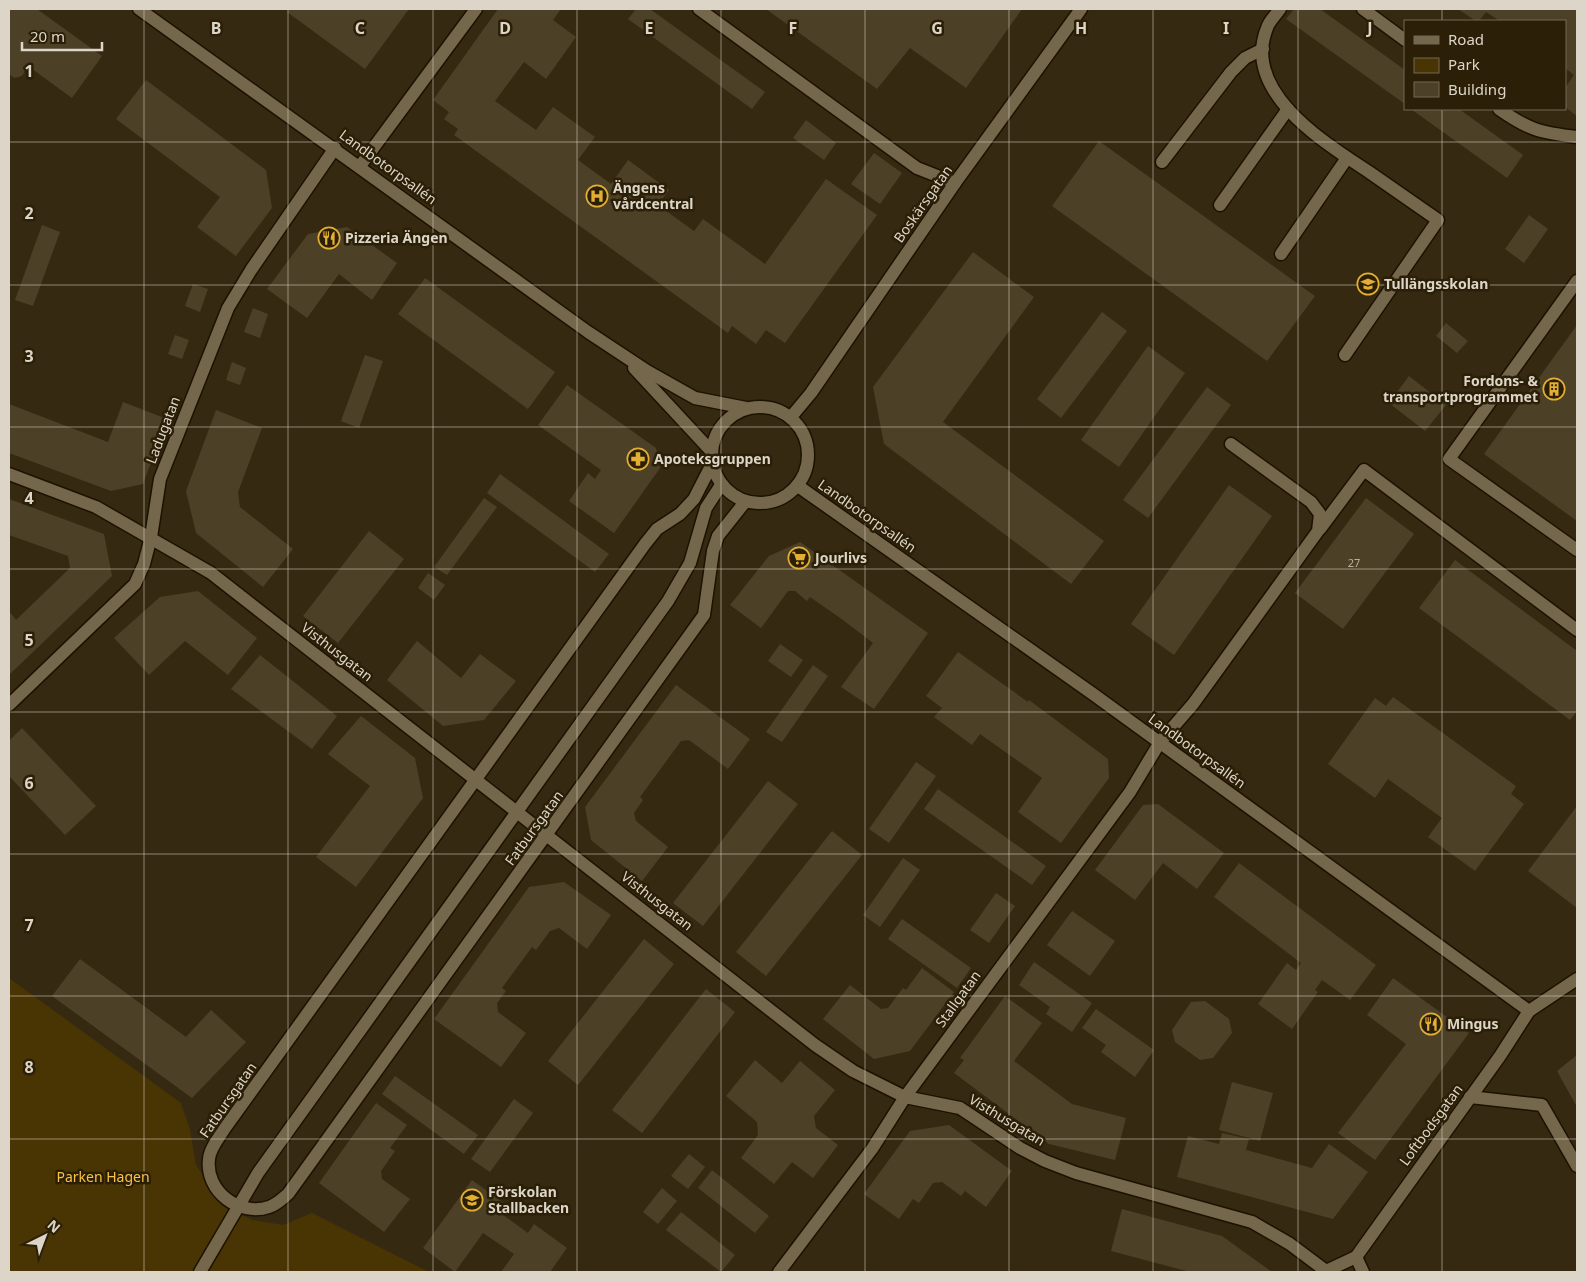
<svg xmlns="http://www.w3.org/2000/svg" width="1586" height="1281" viewBox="0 0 1586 1281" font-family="'Noto Sans',sans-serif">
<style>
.green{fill:#493504}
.building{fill:#4c4027}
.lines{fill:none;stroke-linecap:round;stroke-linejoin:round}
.service-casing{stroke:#1d1200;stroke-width:15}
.minor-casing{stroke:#1d1200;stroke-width:15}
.tertiary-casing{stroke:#1d1200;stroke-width:15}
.service{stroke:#74674c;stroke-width:12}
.minor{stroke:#74674c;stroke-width:12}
.tertiary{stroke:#74674c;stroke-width:12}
.grid{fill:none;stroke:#ddd5c7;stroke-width:1;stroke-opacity:0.55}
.labels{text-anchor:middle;stroke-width:5;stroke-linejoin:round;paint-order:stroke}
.number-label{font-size:11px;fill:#b9b09f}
.street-label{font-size:14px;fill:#ddd5c7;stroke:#2b2007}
.poi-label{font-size:14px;font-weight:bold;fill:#ddd5c7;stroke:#2b2007;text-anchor:start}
.park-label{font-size:14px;fill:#f8c248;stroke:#2b2007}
.grid-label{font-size:16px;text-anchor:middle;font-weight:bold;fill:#ddd5c7;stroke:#2b2007;stroke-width:5;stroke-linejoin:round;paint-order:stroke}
</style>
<rect width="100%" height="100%" fill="#352a11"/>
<path class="green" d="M9,978L181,1103L190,1130L196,1165L224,1206L252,1220L283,1225L312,1213L429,1272H9Z"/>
<g class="building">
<path d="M9,9H37L102,56L72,98L28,66L22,76L14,78L9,74Z"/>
<path d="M290,9H409L365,69L287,12Z"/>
<path d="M498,9H561L553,20L576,37L546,79L524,62L495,101L536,130L553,107L595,137L578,160L611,184L628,160L669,190L658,205L694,231L703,219L765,264L826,179L877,215L785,343L766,330L756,344L732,326L728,333L454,135L458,129L444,119L449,112L433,100Z"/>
<path d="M636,9H650L765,92L752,109L628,19Z"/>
<path d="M766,9H1022L966,88L910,48L877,89Z"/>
<path d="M1294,9H1320L1405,70V104L1286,19Z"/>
<path d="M1458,9H1577V116L1565,107V88L1574,75L1565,68V21H1500L1486,12L1479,21H1476Z"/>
<path d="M146,80L266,170L272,208L236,256L197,227L220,197L116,119Z"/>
<path d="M1411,109H1459L1523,155L1507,178Z"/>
<path d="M806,120L836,143L824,160L793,138Z"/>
<path d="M1099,141L1315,296L1267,361L1052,206Z"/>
<path d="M874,153L902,173L880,204L851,184Z"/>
<path d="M1529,215L1548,229L1524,263L1505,249Z"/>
<path d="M42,225L60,232L33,306L15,300Z"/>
<path d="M347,227L397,263L372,300L339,274L307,318L267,289L308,234Z"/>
<path d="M973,252L1034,297L943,422L1104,541L1071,584L884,444L873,387Z"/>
<path d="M425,278L555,372L528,409L398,314Z"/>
<path d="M193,284L208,289L200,312L185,306Z"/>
<path d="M253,308L268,314L260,338L244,332Z"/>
<path d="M1102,312L1127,331L1061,418L1037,399Z"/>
<path d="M1446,323L1468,341L1457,353L1436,336Z"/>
<path d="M1577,325V521L1484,454Z"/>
<path d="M175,335L189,340L182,359L168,354Z"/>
<path d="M1148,346L1185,373L1119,467L1081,440Z"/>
<path d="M365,355L383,361L359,428L341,421Z"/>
<path d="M232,362L246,368L240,385L226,380Z"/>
<path d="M1409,376L1446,405L1425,431L1389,403Z"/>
<path d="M567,385L656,448L660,468L614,533L569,501L588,473L595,479L601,470L538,425Z"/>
<path d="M1207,387L1231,405L1148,518L1123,500Z"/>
<path d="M123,402L167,419L143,484L111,491L9,453V404L108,442Z"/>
<path d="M216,410L262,428L238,492L240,507L293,549L263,587L196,533L186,491Z"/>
<path d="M500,474L609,554L595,572L487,493Z"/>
<path d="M1229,485L1272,516L1174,655L1131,624Z"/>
<path d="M484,498L497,507L447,575L434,567Z"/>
<path d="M1366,498L1414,534L1343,629L1295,593Z"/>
<path d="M9,499L104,534L112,576L9,675V611L16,620L70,568L68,556L9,535Z"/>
<path d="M369,531L404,559L338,643L303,616Z"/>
<path d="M800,542L928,633L874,709L841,687L873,643L843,620L810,597L807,601L795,591H788L761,628L730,605L769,556Z"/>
<path d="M1455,560L1577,651V711L1570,720L1419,608Z"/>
<path d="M428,573L445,585L434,600L418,588Z"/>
<path d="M198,591L257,638L228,675L185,641L149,675L114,638L160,597Z"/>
<path d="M417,641L461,678L480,654L516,681L484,720L443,726L387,680Z"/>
<path d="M780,644L803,660L791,677L768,661Z"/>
<path d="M958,652L1028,702L1029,700L1108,759L1109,778L1061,843L1018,812L1042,778L980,734L972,745L934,717L942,708L926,696Z"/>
<path d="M260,655L337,716L312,749L231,689Z"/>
<path d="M813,665L828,676L782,742L766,732Z"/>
<path d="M676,685L750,739L728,769L689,740L681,741L640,797L643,800L634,813L636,821L668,847L642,881L591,840L585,807Z"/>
<path d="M1393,697L1516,786L1511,794L1524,804L1475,871L1428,837L1442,818L1388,779L1375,798L1328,764L1375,698L1386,706Z"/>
<path d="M361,716L415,758L423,798L356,887L316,857L370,786L328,754Z"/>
<path d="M22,728L96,806L65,835L9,776V741Z"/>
<path d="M916,762L936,776L889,843L869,829Z"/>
<path d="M768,781L798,804L703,926L673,903Z"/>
<path d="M938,789L1046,866L1032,885L924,809Z"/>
<path d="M1158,804L1224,853L1197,889L1163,863L1135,900L1095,870L1143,805Z"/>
<path d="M1577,806V908L1528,871Z"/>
<path d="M832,831L862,855L766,976L736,952Z"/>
<path d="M903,858L920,870L880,927L863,915Z"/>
<path d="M1239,863L1376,965L1350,1000L1322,980L1315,990L1318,992L1292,1029L1258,1004L1287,963L1296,970L1301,963L1214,897Z"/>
<path d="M564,882L611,915L587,949L559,928L550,931L536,950L532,947L502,988L506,991L497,1003L498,1012L526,1033L501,1067L434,1019L529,887Z"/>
<path d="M996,893L1015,906L989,943L970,930Z"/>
<path d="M1072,911L1115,941L1090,976L1047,945Z"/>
<path d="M902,919L971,968L957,988L888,939Z"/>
<path d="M644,939L674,964L578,1085L548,1061Z"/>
<path d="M80,959L186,1037L211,1010L246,1042L192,1098L52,996Z"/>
<path d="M1034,962L1092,1003L1072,1032L1046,1014L1050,1007L1019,985Z"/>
<path d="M922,968L954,992L910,1051L874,1059L823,1019L850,985L881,1009L888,1008L903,988L906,990Z"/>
<path d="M1393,978L1469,1033L1375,1160L1338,1133L1406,1044L1367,1015Z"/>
<path d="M706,989L735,1012L642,1133L612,1110Z"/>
<path d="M1005,996L1042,1023L1014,1061L1072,1104L1126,1118L1115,1160L1049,1144L954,1073L964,1060L960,1058Z"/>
<path d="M1205,1001L1229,1019L1232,1033L1213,1058L1200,1060L1175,1042L1172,1030L1191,1002Z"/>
<path d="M1096,1009L1154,1050L1135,1077L1101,1052L1106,1045L1082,1028Z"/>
<path d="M1577,1055V1107L1557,1071Z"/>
<path d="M755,1060L782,1083L800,1061L835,1090L814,1116L816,1128L838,1145L813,1178L792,1162L774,1184L741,1158L758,1135L757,1122L726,1096Z"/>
<path d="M395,1076L478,1135L464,1154L382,1094Z"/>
<path d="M1232,1082L1273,1093L1260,1141L1219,1130Z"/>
<path d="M514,1099L533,1113L490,1172L471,1159Z"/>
<path d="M376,1103L407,1125L390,1148L395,1151L381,1171L382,1179L410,1199L384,1232L319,1183Z"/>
<path d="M949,1125L1012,1171L986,1207L965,1191L961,1196L942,1182L933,1183L919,1203L913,1199L899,1219L864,1194L910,1131Z"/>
<path d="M1222,1133L1249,1139L1246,1150L1312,1168L1329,1144L1368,1172L1333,1219L1177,1177L1188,1136L1219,1144Z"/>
<path d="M689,1154L705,1167L688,1189L671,1176Z"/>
<path d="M712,1170L769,1216L755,1233L698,1188Z"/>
<path d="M472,1180L505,1204L499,1212L528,1233L534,1224L567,1248L550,1272H501L514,1254L483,1233L455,1272L423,1248Z"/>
<path d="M662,1188L677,1201L658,1224L643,1212Z"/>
<path d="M1122,1209L1222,1236L1272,1272H1190L1111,1251Z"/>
<path d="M681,1212L735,1255L721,1272L666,1230Z"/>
</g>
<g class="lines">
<g class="service-casing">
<g id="service">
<path d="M699,9L917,168L955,183"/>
<path d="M1280,9C1276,15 1269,21 1267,28C1241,92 1325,143 1369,172C1392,188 1415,204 1438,220L1345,355"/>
<path d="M1363,9L1405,40"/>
<path d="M1499,109C1529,130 1541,133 1577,137"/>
<path d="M1162,162L1231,72L1245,58L1263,49"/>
<path d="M360,166L476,9"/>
<path d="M1220,205L1288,109"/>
<path d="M1281,254L1347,158"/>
<path d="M1577,281L1449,459L1577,550"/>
<path d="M1320,529L1364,470L1577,630"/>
<path d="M1160,742L1193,704L1318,531L1320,514L1311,502L1231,444"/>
<path d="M200,1272L258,1173L668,601L690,563L706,508L721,485"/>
</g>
</g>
<g class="minor-casing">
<g id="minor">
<path d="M712,464L694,499L680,514L657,529L645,544L225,1128C219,1138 210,1148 209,1159C205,1191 239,1217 269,1207C276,1205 282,1199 288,1194L704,615L713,551L718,536L745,502"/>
<path d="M9,474L96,507L211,573L815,1045L853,1071L905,1097L960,1108L1020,1148L1045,1161L1076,1173L1252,1222L1290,1244L1326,1271"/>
<path d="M9,705L135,584L144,564L151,537L160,479L228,308L251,270L335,148"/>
<path d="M1470,1097L1542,1105L1577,1166"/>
<path d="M1356,1257L1363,1272"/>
<path d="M779,1272L872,1149L905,1097L1130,792L1160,742"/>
<path d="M1324,1272L1356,1257L1500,1056L1529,1011"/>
</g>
</g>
<g class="tertiary-casing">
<g id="tertiary">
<path d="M139,9L588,332L647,371L695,398L746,408"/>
<path d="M634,368L711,451"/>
<circle cx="760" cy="455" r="48"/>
<path d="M791,417L811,393L955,183L1081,9"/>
<path d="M798,486L1093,694L1529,1011L1577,979"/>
</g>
</g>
<use href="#service" class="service"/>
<use href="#minor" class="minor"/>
<use href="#tertiary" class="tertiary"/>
</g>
<path class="grid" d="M144,9V1272M288,9V1272M433,9V1272M577,9V1272M721,9V1272M865,9V1272M1009,9V1272M1153,9V1272M1298,9V1272M1442,9V21M1442,109V1272M9,142H1577M9,285H1577M9,427H1577M9,569H1577M9,712H1577M9,854H1577M9,996H1577M9,1139H1577"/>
<defs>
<g id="hospital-ring" transform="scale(1.125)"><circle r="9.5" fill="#2b2007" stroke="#e2af34" stroke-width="1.5"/><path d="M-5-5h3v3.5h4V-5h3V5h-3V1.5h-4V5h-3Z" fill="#e2af34"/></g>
<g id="restaurant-ring" transform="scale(1.125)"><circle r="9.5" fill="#2b2007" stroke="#e2af34" stroke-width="1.5"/><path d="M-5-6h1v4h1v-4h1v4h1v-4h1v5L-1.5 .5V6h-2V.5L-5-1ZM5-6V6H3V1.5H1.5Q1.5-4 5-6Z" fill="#e2af34"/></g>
<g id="school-ring" transform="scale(1.125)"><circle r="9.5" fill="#2b2007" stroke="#e2af34" stroke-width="1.5"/><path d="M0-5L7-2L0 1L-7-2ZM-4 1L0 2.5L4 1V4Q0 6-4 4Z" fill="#e2af34"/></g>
<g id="building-ring" transform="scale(1.125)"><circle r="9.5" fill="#2b2007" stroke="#e2af34" stroke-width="1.5"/><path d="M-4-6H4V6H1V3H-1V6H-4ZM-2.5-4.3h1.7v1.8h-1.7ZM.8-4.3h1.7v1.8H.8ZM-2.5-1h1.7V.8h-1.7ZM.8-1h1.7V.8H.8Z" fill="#e2af34"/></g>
<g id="pharmacy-ring" transform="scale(1.125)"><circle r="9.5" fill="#2b2007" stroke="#e2af34" stroke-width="1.5"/><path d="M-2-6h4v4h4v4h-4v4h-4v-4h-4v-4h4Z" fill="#e2af34"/></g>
<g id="supermarket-ring" transform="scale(1.125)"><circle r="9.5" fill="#2b2007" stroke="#e2af34" stroke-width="1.5"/><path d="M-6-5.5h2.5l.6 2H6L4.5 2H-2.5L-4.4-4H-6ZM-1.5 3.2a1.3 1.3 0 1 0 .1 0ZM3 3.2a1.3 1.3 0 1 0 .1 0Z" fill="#e2af34"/></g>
</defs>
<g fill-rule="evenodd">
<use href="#hospital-ring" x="597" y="196"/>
<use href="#restaurant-ring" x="329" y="238"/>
<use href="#school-ring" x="1368" y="284"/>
<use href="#building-ring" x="1554" y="389"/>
<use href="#pharmacy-ring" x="638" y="459"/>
<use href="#supermarket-ring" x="799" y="558"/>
<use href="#restaurant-ring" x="1431" y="1024"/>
<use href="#school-ring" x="472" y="1200"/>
</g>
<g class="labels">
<g class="number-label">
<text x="1354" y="567">27</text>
</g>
<g class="street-label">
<text transform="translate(388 167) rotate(36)" y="5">Landbotorpsallén</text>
<text transform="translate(923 204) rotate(-55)" y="5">Boskärsgatan</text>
<text transform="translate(163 430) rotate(-69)" y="5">Ladugatan</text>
<text transform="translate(867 516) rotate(35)" y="5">Landbotorpsallén</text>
<text transform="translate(337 652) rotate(38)" y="5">Visthusgatan</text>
<text transform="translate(1197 751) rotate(36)" y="5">Landbotorpsallén</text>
<text transform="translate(534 828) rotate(-54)" y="5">Fatbursgatan</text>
<text transform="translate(657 901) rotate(38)" y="5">Visthusgatan</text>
<text transform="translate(958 999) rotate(-54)" y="5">Stallgatan</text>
<text transform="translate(228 1100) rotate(-55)" y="5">Fatbursgatan</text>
<text transform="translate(1007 1120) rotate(31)" y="5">Visthusgatan</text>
<text transform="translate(1431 1125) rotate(-54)" y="5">Loftbodsgatan</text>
</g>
<g class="poi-label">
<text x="613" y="193">Ängens<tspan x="613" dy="16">vårdcentral</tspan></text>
<text x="345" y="243">Pizzeria Ängen</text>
<text x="1384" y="289">Tullängsskolan</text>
<text x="1538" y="386" text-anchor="end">Fordons- &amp;<tspan x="1538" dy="16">transportprogrammet</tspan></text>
<text x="654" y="464">Apoteksgruppen</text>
<text x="815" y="563">Jourlivs</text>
<text x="1447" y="1029">Mingus</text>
<text x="488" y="1197">Förskolan<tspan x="488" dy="16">Stallbacken</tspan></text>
</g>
<g class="park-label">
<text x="103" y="1182">Parken Hagen</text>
</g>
</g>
<g class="grid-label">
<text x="216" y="34">B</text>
<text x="360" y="34">C</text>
<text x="505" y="34">D</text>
<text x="649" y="34">E</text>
<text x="793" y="34">F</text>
<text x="937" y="34">G</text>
<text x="1081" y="34">H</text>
<text x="1226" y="34">I</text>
<text x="1370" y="34">J</text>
<text x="29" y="77">1</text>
<text x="29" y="219">2</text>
<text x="29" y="362">3</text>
<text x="29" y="504">4</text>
<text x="29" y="646">5</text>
<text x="29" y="789">6</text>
<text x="29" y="931">7</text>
<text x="29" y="1073">8</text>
</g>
<rect width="1586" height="1281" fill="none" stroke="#ddd5c7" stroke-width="20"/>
<rect x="1404" y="20" width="162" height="90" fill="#2b2007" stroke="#726854"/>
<rect x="1414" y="36" width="25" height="8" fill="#74674c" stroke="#726854"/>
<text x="1448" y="45" font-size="15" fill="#ddd5c7">Road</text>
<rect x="1414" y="58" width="25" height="15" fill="#493504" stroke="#726854"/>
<text x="1448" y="70" font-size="15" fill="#ddd5c7">Park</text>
<rect x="1414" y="82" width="25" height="15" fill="#4c4027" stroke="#726854"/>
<text x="1448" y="95" font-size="15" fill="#ddd5c7">Building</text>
<g transform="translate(45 1236) rotate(42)" stroke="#2b2007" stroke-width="4" paint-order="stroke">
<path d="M0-4L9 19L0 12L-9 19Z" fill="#ddd5c7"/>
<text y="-8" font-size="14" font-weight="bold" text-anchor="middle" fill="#ddd5c7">N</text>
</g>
<path d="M22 42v8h80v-8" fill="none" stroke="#ddd5c7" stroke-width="2.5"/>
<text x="30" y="42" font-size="15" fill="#ddd5c7" stroke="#2b2007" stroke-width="4" paint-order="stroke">20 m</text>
</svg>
